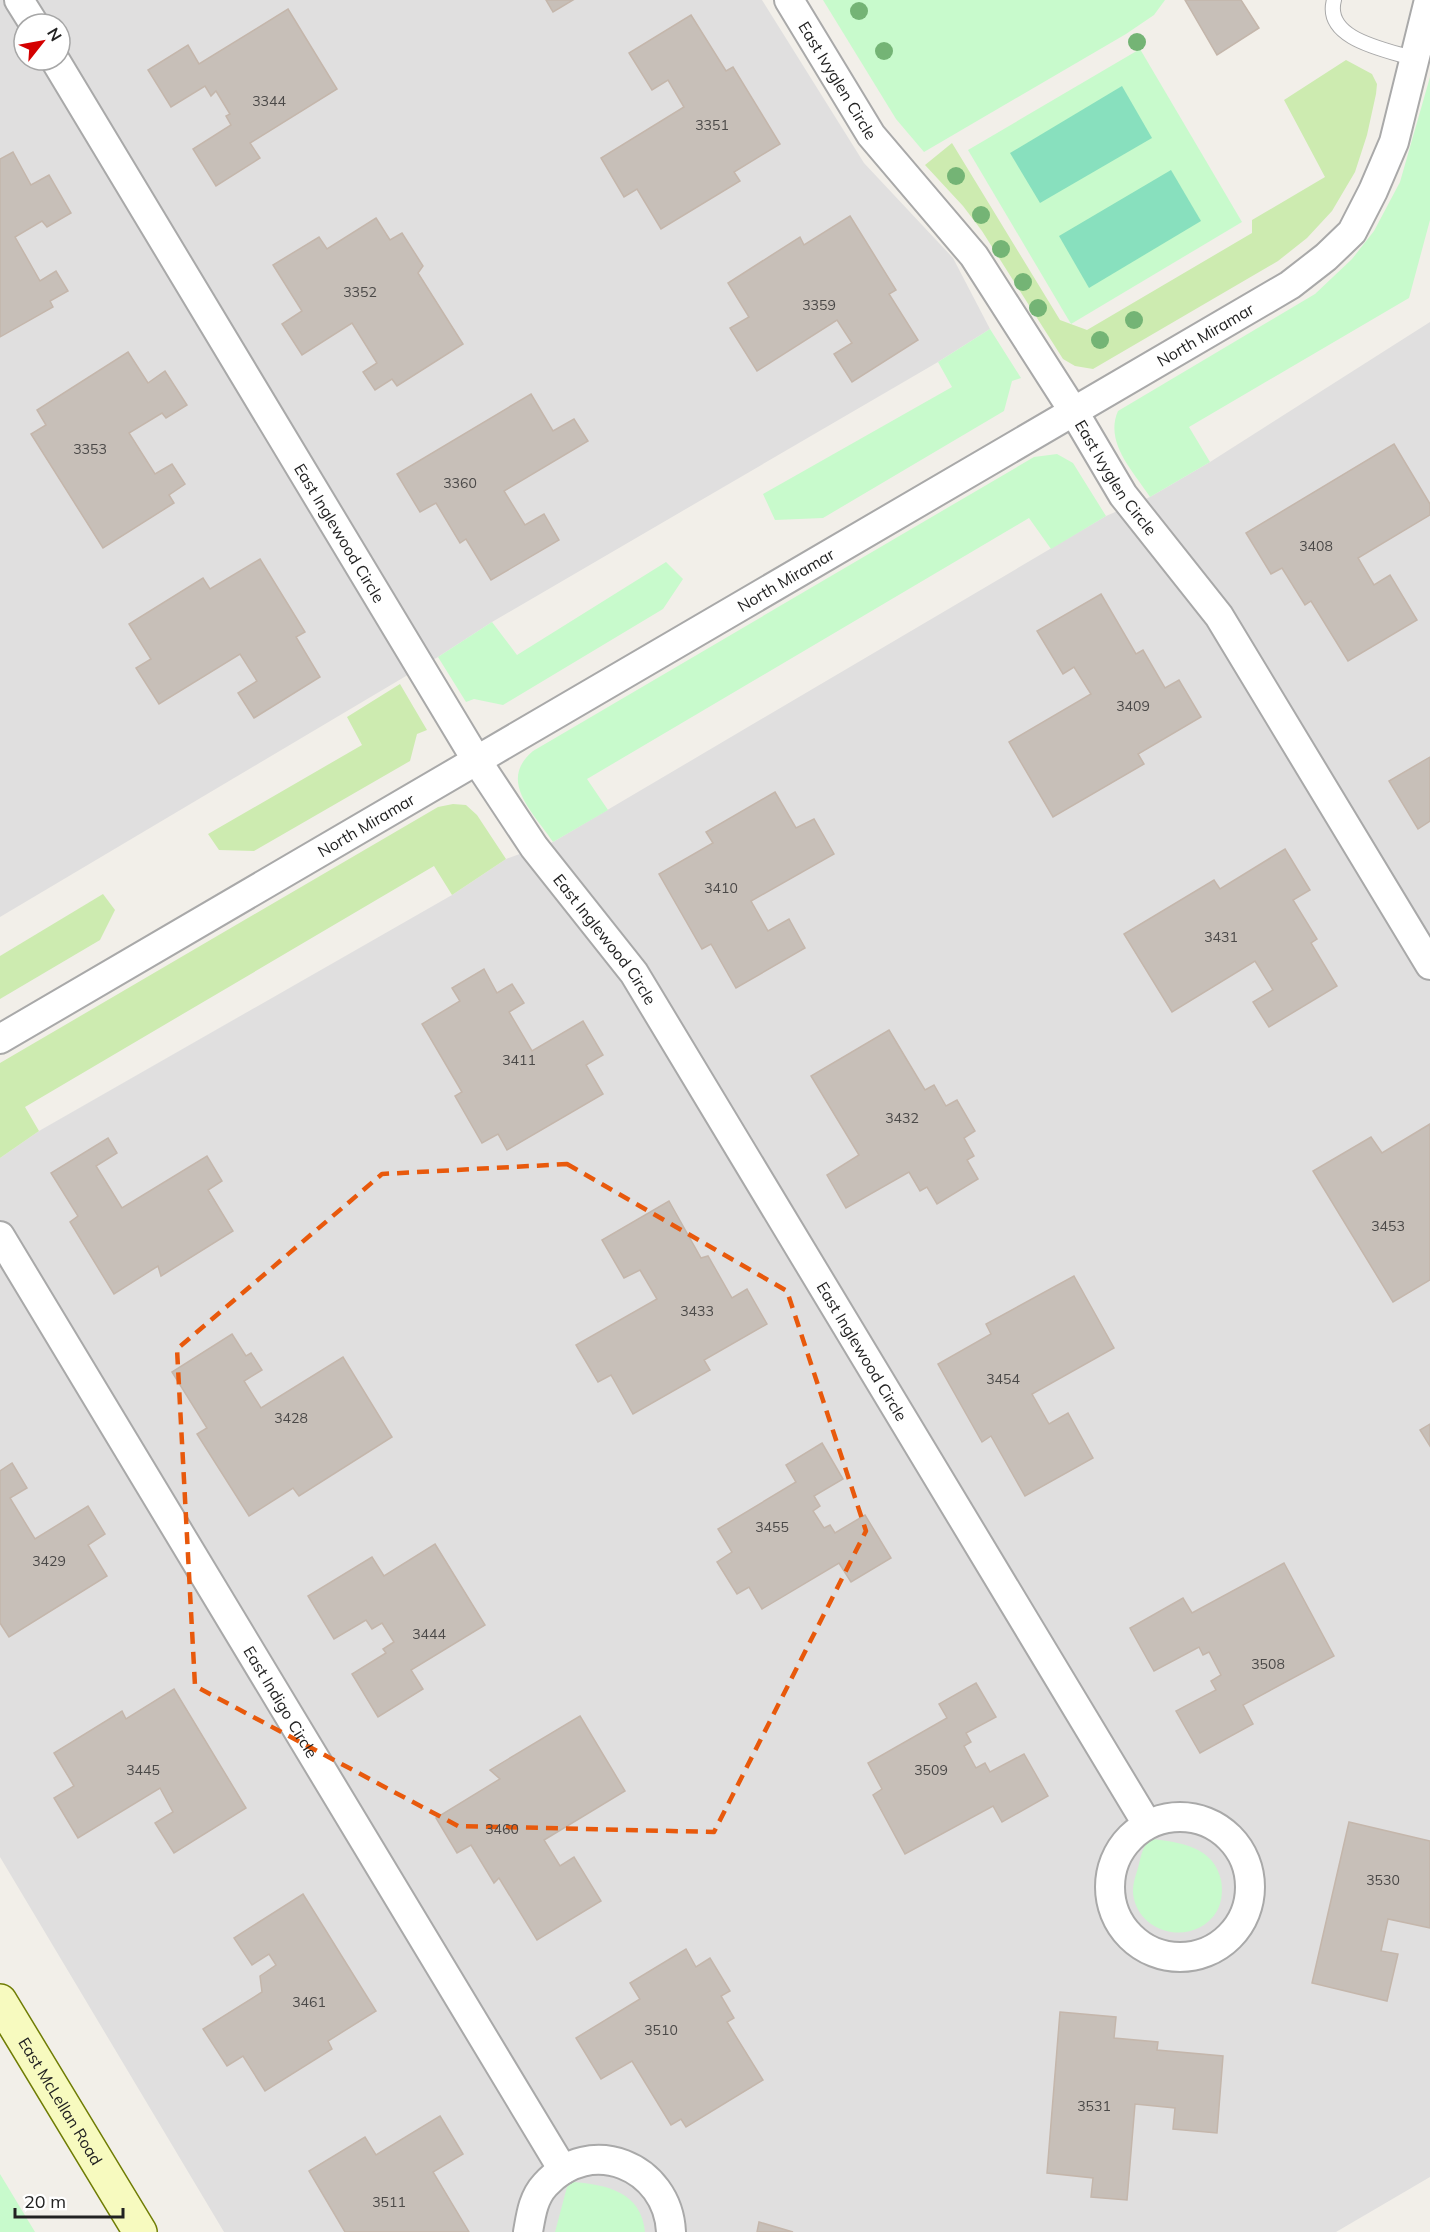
<svg xmlns="http://www.w3.org/2000/svg" width="1430" height="2232" viewBox="0 0 1430 2232" font-family="Mulish,sans-serif">
<style>
.residential{fill:#e0dfdf;fill-rule:evenodd}
.grass{fill:#cdebb0}
.park{fill:#c8facc}
.pitch{fill:#88e0be}
.building{fill:#c7bfb8;stroke:#c4b6ab;stroke-width:1.5}
.lines{fill:none;stroke-linecap:round;stroke-linejoin:round}
.lane-casing{stroke:#a9a9a9;stroke-width:16}
.street-casing{stroke:#a9a9a9;stroke-width:32}
.secondary-casing{stroke:#707d05;stroke-width:36}
.lane{stroke:#fff;stroke-width:14}
.street{stroke:#fff;stroke-width:28}
.secondary{stroke:#f7fabf;stroke-width:33}
.tree{fill:#74b475}
.marked{fill:none;stroke:#e8590c;stroke-width:4.5;stroke-dasharray:12 8;stroke-linejoin:round}
.labels{text-anchor:middle;stroke-width:4.5;stroke-linejoin:round;paint-order:stroke}
.number-label{font-size:14px;fill:#4b4948}
.street-label{font-size:16px;fill:#222;stroke:#fff}
</style>
<rect width="100%" height="100%" fill="#f2efe9"/>
<g class="residential">
<path d="M0,0H762L864,163L953,258L990,329L938,362L492,622L438,657L0,917ZM24,24H60V60H24Z"/>
<path d="M1430,322V2177L1336,2232H224L0,1857V1158L39,1131L452,895L506,859L553,842L1106,516L1150,497L1210,462Z"/>
</g>
<g class="grass">
<path d="M1346,60L1372,74L1377,84L1376,94L1367,135L1355,172L1332,211L1307,238L1278,261L1093,369L1075,366L1063,359L982,231L963,206L925,165L952,143L1060,320L1087,330L1252,233V220L1325,177L1284,100Z"/>
<path d="M400,684L427,730L417,734L410,761L254,851L219,850L208,834L362,745L347,717Z"/>
<path d="M453,804L466,805L477,815L506,859L452,895L434,866L25,1107L39,1131L0,1158V1063L438,807Z"/>
<path d="M103,894L115,910L100,940L0,999V956Z"/>
</g>
<g class="park">
<path d="M823,0H1165L1154,15L1126,34L924,152L896,119Z"/>
<path d="M1140,49L1242,222L1071,324L968,150Z"/>
<path d="M1430,77V220L1409,298L1189,427L1210,462L1150,497C1134,472 1104,443 1118,411L1315,294L1352,259L1374,231L1400,182Z"/>
<path d="M990,329L1021,378L1012,381L1004,411L823,518L775,520L763,494L952,387L938,362Z"/>
<path d="M1057,454L1073,463L1106,516L1051,549L1029,518L587,779L608,810L553,842C534,813 497,781 533,751L1034,457Z"/>
<path d="M666,562L683,579L663,609L503,705L474,699L466,702L438,657L492,622L517,655Z"/>
<path d="M1151,1839C1180,1842 1214,1847 1221,1880C1223,1890 1222,1902 1217,1911C1197,1945 1143,1937 1134,1899C1131,1888 1135,1878 1138,1868C1141,1857 1142,1846 1151,1839Z"/>
<path d="M0,2174L35,2232H0Z"/>
<path d="M573,2182C608,2185 641,2192 645,2232H555L567,2187Z"/>
</g>
<g class="pitch">
<path d="M1122,86L1152,138L1040,203L1010,153Z"/>
<path d="M1171,170L1201,221L1089,288L1059,236Z"/>
</g>
<g class="building">
<path d="M546,0H573L553,12Z"/>
<path d="M1185,0H1241L1259,28L1217,55Z"/>
<path d="M288,9L337,89L250,143L260,158L216,186L193,149L231,125L226,116L230,114L216,91L211,96L205,86L171,107L148,70L188,45L199,64Z"/>
<path d="M691,15L726,71L733,67L780,144L734,172L740,181L661,229L637,189L624,197L601,158L684,107L668,80L652,90L629,53Z"/>
<path d="M13,152L31,185L49,175L71,213L47,227L42,221L15,237L40,281L56,271L68,291L50,301L53,307L0,337V159Z"/>
<path d="M850,216L896,290L889,294L918,340L852,382L834,354L852,343L837,320L757,371L730,328L749,317L728,283L800,237L804,245Z"/>
<path d="M376,218L390,240L402,233L423,266L418,273L463,344L397,386L392,379L375,390L363,372L377,363L352,323L302,355L282,324L302,311L273,265L319,237L327,249Z"/>
<path d="M128,352L148,383L165,371L187,405L166,418L162,413L129,433L155,474L172,464L185,484L169,495L174,503L103,548L31,434L46,425L37,410Z"/>
<path d="M531,394L553,431L574,419L588,441L504,491L525,525L544,514L559,540L491,580L466,539L460,543L436,503L420,512L397,474Z"/>
<path d="M1394,444L1430,504V515L1358,558L1374,585L1390,575L1417,620L1348,661L1311,601L1305,605L1282,568L1271,574L1246,533Z"/>
<path d="M260,559L305,632L296,637L320,677L254,718L238,693L257,681L240,654L159,704L136,668L151,659L129,624L203,578L210,589Z"/>
<path d="M1101,594L1136,654L1143,650L1165,688L1179,680L1201,717L1138,754L1144,764L1053,817L1009,742L1091,694L1074,667L1063,674L1037,631Z"/>
<path d="M1430,757V821L1418,829L1389,781Z"/>
<path d="M775,792L796,828L814,819L834,854L751,901L768,931L789,919L805,948L736,988L711,944L702,949L659,874L713,843L706,832Z"/>
<path d="M1285,849L1310,890L1293,900L1317,939L1311,943L1337,986L1269,1027L1253,1002L1273,990L1255,961L1172,1012L1124,934L1214,880L1220,889Z"/>
<path d="M484,969L497,993L512,984L524,1003L509,1012L532,1051L583,1021L603,1055L586,1065L603,1094L507,1150L498,1134L482,1143L455,1096L462,1092L422,1024L460,1001L452,988Z"/>
<path d="M889,1030L925,1090L934,1085L946,1106L957,1100L975,1131L964,1138L974,1156L967,1160L978,1179L937,1204L927,1187L920,1191L909,1172L846,1208L827,1175L859,1155L811,1076Z"/>
<path d="M1430,1124V1280L1393,1302L1313,1171L1371,1137L1382,1153Z"/>
<path d="M108,1138L117,1153L96,1166L122,1208L207,1156L222,1181L208,1190L233,1231L161,1276L158,1266L114,1294L70,1222L78,1216L51,1173Z"/>
<path d="M669,1201L701,1258L708,1256L732,1298L747,1289L767,1324L704,1360L710,1370L633,1414L611,1375L598,1382L576,1345L657,1299L640,1270L624,1278L602,1240Z"/>
<path d="M1074,1276L1114,1348L1032,1394L1049,1424L1068,1413L1093,1458L1025,1496L991,1436L982,1442L938,1364L991,1334L986,1324Z"/>
<path d="M232,1334L246,1356L251,1353L262,1370L244,1381L261,1408L343,1357L392,1437L299,1496L293,1488L249,1516L197,1434L207,1428L172,1372Z"/>
<path d="M1430,1424V1446L1420,1430Z"/>
<path d="M822,1443L843,1479L814,1496L820,1506L813,1511L824,1528L830,1525L835,1533L865,1515L891,1558L851,1582L839,1563L762,1609L749,1587L737,1594L717,1562L732,1552L718,1529L796,1482L786,1465Z"/>
<path d="M12,1463L27,1488L10,1498L35,1539L88,1506L105,1534L88,1545L107,1576L9,1637L0,1623V1471Z"/>
<path d="M435,1544L485,1625L411,1670L423,1689L378,1717L352,1674L386,1653L383,1649L394,1642L382,1623L372,1629L366,1620L334,1639L308,1596L372,1557L384,1576Z"/>
<path d="M1284,1563L1334,1656L1243,1705L1253,1724L1200,1753L1176,1711L1216,1690L1211,1681L1221,1675L1209,1652L1203,1655L1199,1647L1154,1671L1130,1628L1183,1598L1192,1613Z"/>
<path d="M976,1683L996,1717L966,1733L971,1742L964,1746L976,1768L985,1763L990,1772L1024,1754L1048,1796L1002,1822L993,1806L905,1854L873,1795L882,1789L868,1763L947,1718L939,1704Z"/>
<path d="M174,1689L246,1808L174,1853L155,1823L173,1812L160,1788L78,1838L54,1798L74,1786L54,1753L122,1711L126,1719Z"/>
<path d="M580,1716L625,1791L544,1840L560,1866L574,1857L601,1901L537,1940L499,1878L494,1883L471,1845L457,1853L436,1818L500,1779L490,1770Z"/>
<path d="M1349,1822L1430,1841V1928L1388,1919L1381,1951L1398,1954L1387,2001L1312,1983Z"/>
<path d="M303,1894L376,2011L328,2041L332,2049L265,2091L243,2056L227,2066L203,2029L262,1992L260,1976L276,1965L269,1954L252,1965L234,1938Z"/>
<path d="M686,1949L696,1967L710,1958L730,1991L721,1996L734,2018L727,2022L763,2080L686,2127L681,2119L671,2125L632,2061L601,2079L576,2038L640,1999L630,1983Z"/>
<path d="M1060,2012L1116,2017L1114,2038L1158,2042L1157,2050L1223,2056L1217,2133L1173,2129L1175,2108L1135,2104L1127,2200L1091,2197L1093,2178L1047,2173Z"/>
<path d="M440,2116L463,2154L433,2172L469,2232H345L309,2171L365,2137L376,2155Z"/>
<path d="M759,2222L793,2232H757Z"/>
</g>
<g class="lines">
<g class="lane-casing">
<path id="lane" d="M1334,0C1323,40 1388,50 1415,59"/>
</g>
<g class="street-casing">
<g id="street">
<path d="M19,0L34,24"/>
<path id="s1" d="M789,0L871,135L974,256L1074,412L1123,495L1219,616L1430,965"/>
<path id="s2" d="M55,60L477,761L534,847L634,973L1147,1824"/>
<path id="s3" d="M0,1039L1290,285L1326,257L1352,232L1373,191L1394,142L1429,0"/>
<path id="s4" d="M0,1236L563,2170"/>
<circle cx="1180" cy="1887" r="70"/>
<path d="M528,2232C531,2215 533,2198 545,2185C590,2134 668,2166 671,2232"/>
</g>
</g>
<g class="secondary-casing">
<g id="secondary">
<path id="s5" d="M0,2001L140,2232"/>
</g>
</g>
<use href="#lane" class="lane"/>
<use href="#street" class="street"/>
<use href="#secondary" class="secondary"/>
</g>
<g class="tree">
<circle cx="859" cy="11" r="9"/>
<circle cx="1137" cy="42" r="9"/>
<circle cx="884" cy="51" r="9"/>
<circle cx="956" cy="176" r="9"/>
<circle cx="981" cy="215" r="9"/>
<circle cx="1001" cy="249" r="9"/>
<circle cx="1023" cy="282" r="9"/>
<circle cx="1038" cy="308" r="9"/>
<circle cx="1134" cy="320" r="9"/>
<circle cx="1100" cy="340" r="9"/>
</g>
<path class="marked" d="M567,1164L787,1291L866,1531L714,1832L458,1826L195,1686L177,1349L382,1174Z"/>
<g class="labels">
<g class="number-label">
<text x="269" y="106">3344</text>
<text x="712" y="130">3351</text>
<text x="360" y="297">3352</text>
<text x="819" y="310">3359</text>
<text x="90" y="454">3353</text>
<text x="460" y="488">3360</text>
<text x="1316" y="551">3408</text>
<text x="1133" y="711">3409</text>
<text x="721" y="893">3410</text>
<text x="1221" y="942">3431</text>
<text x="519" y="1065">3411</text>
<text x="902" y="1123">3432</text>
<text x="1388" y="1231">3453</text>
<text x="697" y="1316">3433</text>
<text x="1003" y="1384">3454</text>
<text x="291" y="1423">3428</text>
<text x="772" y="1532">3455</text>
<text x="49" y="1566">3429</text>
<text x="429" y="1639">3444</text>
<text x="1268" y="1669">3508</text>
<text x="143" y="1775">3445</text>
<text x="931" y="1775">3509</text>
<text x="502" y="1834">3460</text>
<text x="1383" y="1885">3530</text>
<text x="309" y="2007">3461</text>
<text x="661" y="2035">3510</text>
<text x="1094" y="2111">3531</text>
<text x="389" y="2207">3511</text>
</g>
<g class="street-label">
<text dy="6" stroke="none"><textPath href="#s1" startOffset="94">East Ivyglen Circle</textPath></text>
<text dy="6" stroke="none"><textPath href="#s3" startOffset="1396">North Miramar</textPath></text>
<text dy="6" stroke="none"><textPath href="#s1" startOffset="580">East Ivyglen Circle</textPath></text>
<text dy="6" stroke="none"><textPath href="#s2" startOffset="552">East Inglewood Circle</textPath></text>
<text dy="6" stroke="none"><textPath href="#s3" startOffset="910">North Miramar</textPath></text>
<text dy="6" stroke="none"><textPath href="#s3" startOffset="424">North Miramar</textPath></text>
<text dy="6" stroke="none"><textPath href="#s2" startOffset="1038">East Inglewood Circle</textPath></text>
<text dy="6" stroke="none"><textPath href="#s2" startOffset="1524">East Inglewood Circle</textPath></text>
<text dy="6" stroke="none"><textPath href="#s4" startOffset="544">East Indigo Circle</textPath></text>
<text dy="6" stroke="none"><textPath href="#s5" startOffset="117">East McLellan Road</textPath></text>
</g>
</g>
<g transform="translate(42 42) rotate(59)"><circle r="28" fill="#ffffff" stroke="#a7a7a7" stroke-width="1.5"/>
<path d="M0-4.5L10 22L0 15L-10 22Z" fill="#d40000"/>
<text y="-9" font-size="16" font-weight="bold" text-anchor="middle" fill="#222222">N</text>
</g>
<path d="M15 2208v9h108v-9" fill="none" stroke="#222222" stroke-width="3"/>
<text x="24" y="2208" font-size="18" fill="#222222" stroke="#ffffff" stroke-width="4.5" paint-order="stroke">20 m</text>
</svg>
